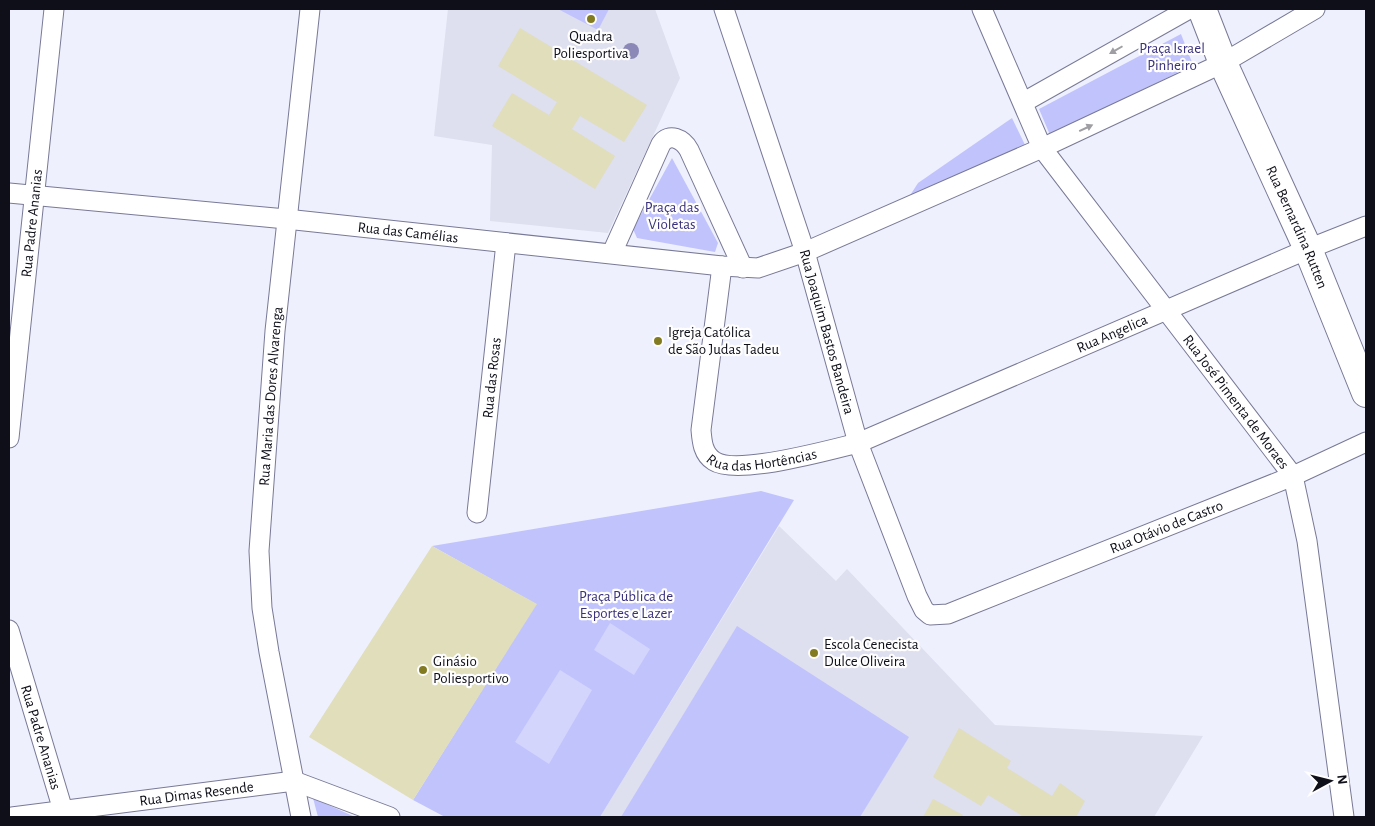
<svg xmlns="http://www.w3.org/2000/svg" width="1375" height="826" viewBox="0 0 1375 826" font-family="'Alegreya Sans',sans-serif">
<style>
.built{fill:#dedfef}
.green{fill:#c1c3fd}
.water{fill:#d3d5fd}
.building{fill:#e0debb}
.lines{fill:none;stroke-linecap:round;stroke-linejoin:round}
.street-casing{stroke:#787996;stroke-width:21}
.secondary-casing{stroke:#787996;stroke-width:30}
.street{stroke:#fff;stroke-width:19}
.secondary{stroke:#fff;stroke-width:28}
.tree{fill:#8b88b7}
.oneway{fill:#9f9fa3}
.poi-dot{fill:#837b21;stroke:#fefefe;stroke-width:2}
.labels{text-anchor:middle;stroke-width:4.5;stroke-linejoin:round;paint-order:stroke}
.poi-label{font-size:15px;fill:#0f0f1a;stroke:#fefefe;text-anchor:start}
.park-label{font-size:15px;fill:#3a327d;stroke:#fefefe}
.street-label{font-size:15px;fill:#0f0f1a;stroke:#fefefe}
</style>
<rect width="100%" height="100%" fill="#eff0fd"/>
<g class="built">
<path d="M448,9H655L680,78L608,233L490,221L492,145L434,136Z"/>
<path d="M779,526L836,581L847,569L995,725L1203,736L1154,817H600Z"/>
</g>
<g class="green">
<path d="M558,9H609L598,30Z"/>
<path d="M1181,34L1193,65L1050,135L1039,109Z"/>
<path d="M1012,118L1027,149L909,197L918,183Z"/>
<path d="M672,158L718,243L715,252L637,238L633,229Z"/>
<path d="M761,491L794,500L600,817H445L413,800L536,604L432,546Z"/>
<path d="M737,626L909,737L860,817H621Z"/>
<path d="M313,798L355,817H318Z"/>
</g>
<g class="water">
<path d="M610,623L650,649L634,675L594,650Z"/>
<path d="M560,670L592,690L549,764L515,742Z"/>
</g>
<g class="building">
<path d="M520,28L647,105L624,142L580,116L572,129L615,156L595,189L492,126L512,93L549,115L557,102L498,66Z"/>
<path d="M432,546L537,604L413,800L309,737Z"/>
<path d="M959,728L1011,761L1007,768L1052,796L1060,783L1085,801L1076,817H1024L988,795L981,806L933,777Z"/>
<path d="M933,799L963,815L962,817H923Z"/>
</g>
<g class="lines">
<g class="street-casing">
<g id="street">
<path id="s1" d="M724,9L805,252L858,443L917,596L924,610L930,615L948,614L1293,476L1366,442"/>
<path id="s2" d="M982,9L1042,148L1293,476L1307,541L1344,817"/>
<path d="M1024,102L1189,9"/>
<path id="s3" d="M9,193L286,219L722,266L758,268L805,252L1042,148L1223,63L1315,9"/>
<path d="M612,253L661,144C669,132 683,139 689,150L743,268"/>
<path id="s4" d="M722,266L701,430C702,442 703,454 714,461C737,476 829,450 858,443L1308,249L1366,226"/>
<path id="s5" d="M9,438L54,9"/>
<path id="s6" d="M477,513L506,243"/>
<path id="s7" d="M9,630L65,817"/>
<path id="s8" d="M12,817L294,781L390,817"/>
<path id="s9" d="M301,817L269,652L262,608L259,551L275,331L310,9"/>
</g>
</g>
<g class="secondary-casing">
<g id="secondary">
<path id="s10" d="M1202,9L1223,63L1308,249L1366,393"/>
</g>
</g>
<use href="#street" class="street"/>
<use href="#secondary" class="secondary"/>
</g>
<circle class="tree" cx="631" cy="51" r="8"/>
<defs><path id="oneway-solid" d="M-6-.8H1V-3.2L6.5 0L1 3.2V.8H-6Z" transform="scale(1.25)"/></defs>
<g class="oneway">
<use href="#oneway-solid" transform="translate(1116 50) rotate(150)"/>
<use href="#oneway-solid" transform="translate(1086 128) rotate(-25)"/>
</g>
<g class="poi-dot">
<circle cx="591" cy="19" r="5"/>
<circle cx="658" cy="341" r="5"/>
<circle cx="814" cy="653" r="5"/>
<circle cx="423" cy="670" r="5"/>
</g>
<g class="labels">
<g class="poi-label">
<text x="591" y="41" text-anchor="middle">Quadra<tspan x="591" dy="17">Poliesportiva</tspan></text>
<text x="668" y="337">Igreja Católica<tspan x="668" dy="17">de São Judas Tadeu</tspan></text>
<text x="824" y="649">Escola Cenecista<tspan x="824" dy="17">Dulce Oliveira</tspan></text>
<text x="433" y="666">Ginásio<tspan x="433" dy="17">Poliesportivo</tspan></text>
</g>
<g class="park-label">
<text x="1172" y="53">Praça Israel<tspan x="1172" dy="17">Pinheiro</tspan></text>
<text x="672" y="212">Praça das<tspan x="672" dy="17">Violetas</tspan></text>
<text x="626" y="601">Praça Pública de<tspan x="626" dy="17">Esportes e Lazer</tspan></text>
</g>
<g class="street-label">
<text dy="5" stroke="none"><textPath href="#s5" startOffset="216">Rua Padre Ananias</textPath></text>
<text dy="5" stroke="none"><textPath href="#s10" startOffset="238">Rua Bernardina Rutten</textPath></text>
<text dy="5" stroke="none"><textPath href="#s3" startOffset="401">Rua das Camélias</textPath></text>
<text dy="5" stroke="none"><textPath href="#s1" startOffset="339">Rua Joaquim Bastos Bandeira</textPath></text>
<text dy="5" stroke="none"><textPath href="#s4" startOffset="624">Rua Angelica</textPath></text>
<text dy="5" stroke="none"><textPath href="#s6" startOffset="136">Rua das Rosas</textPath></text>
<text dy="5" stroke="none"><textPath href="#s9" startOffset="425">Rua Maria das Dores Alvarenga</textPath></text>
<text dy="5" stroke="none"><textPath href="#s2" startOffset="471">Rua José Pimenta de Moraes</textPath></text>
<text dy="5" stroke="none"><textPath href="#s4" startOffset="249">Rua das Hortências</textPath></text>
<text dy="5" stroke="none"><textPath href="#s1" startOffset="895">Rua Otávio de Castro</textPath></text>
<text dy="5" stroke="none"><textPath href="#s7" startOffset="112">Rua Padre Ananias</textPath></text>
<text dy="5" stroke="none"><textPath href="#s8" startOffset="186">Rua Dimas Resende</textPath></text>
</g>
</g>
<rect width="1375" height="826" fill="none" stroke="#0f0f1a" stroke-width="20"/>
<g transform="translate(1330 781) rotate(83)" stroke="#fefefe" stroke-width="4" paint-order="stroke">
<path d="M0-4L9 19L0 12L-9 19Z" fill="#0f0f1a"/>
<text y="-8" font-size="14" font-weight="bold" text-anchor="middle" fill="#0f0f1a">N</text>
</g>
</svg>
